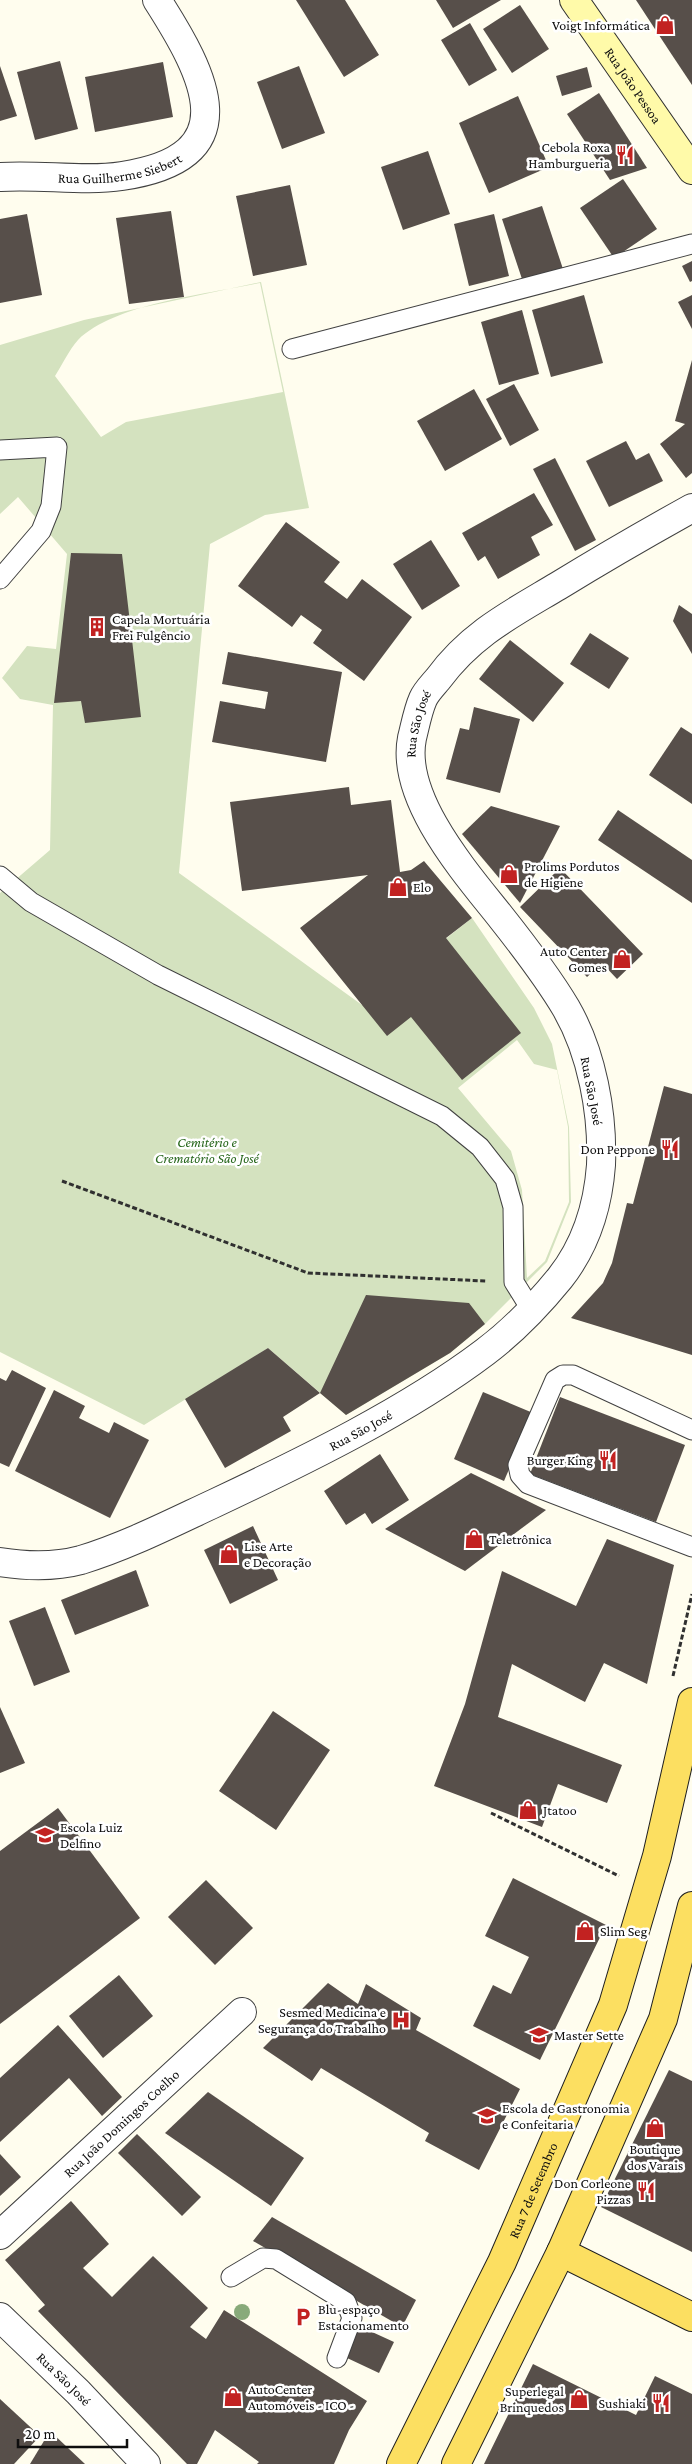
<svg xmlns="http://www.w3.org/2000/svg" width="692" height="2464" viewBox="0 0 692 2464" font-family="'Crimson Pro',serif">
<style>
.cemetery{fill:#d4e2bf;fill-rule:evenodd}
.building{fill:#574f4a}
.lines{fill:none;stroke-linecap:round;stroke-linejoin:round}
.service-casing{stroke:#414141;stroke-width:21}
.minor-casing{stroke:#414141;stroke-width:30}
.secondary-casing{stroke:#303030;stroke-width:30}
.primary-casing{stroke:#1f1f1f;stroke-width:30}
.path{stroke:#303030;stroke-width:3;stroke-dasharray:5 2.5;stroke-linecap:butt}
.service{stroke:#fff;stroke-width:19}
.minor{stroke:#fff;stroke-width:28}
.secondary{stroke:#fffaa9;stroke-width:28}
.primary{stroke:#fcdf61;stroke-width:28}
.tree{fill:#88aa7a}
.labels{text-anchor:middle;stroke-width:5;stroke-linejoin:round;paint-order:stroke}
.poi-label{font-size:14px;fill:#0e0e0e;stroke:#fff;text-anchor:start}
.street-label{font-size:14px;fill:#0e0e0e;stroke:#fff}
.park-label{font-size:14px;font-style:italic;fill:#27671c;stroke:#fff}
</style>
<rect width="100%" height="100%" fill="#fffdee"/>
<path class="cemetery" d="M261,282L309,508L265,515L210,544L179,873L362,1005L472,918L534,1008L552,1044L569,1127L571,1202L547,1262L485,1324L450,1353L346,1415L268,1348L144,1425L0,1352V893L50,850L53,705L20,699L2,678L27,646L56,649L67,554L18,497L0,514V345L84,320ZM260,283L283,392L126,422L101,437L55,376C62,365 69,350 78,340C116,303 209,294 260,283ZM517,1040L534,1064L557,1070L568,1127L569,1202L545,1261L527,1278L522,1190L511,1151L458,1088Z"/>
<g class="building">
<path d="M296,0H345L379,55L344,77Z"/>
<path d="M436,0H501L453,28Z"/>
<path d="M636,0H692V85L670,52Z"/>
<path d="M520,5L549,49L512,73L483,29Z"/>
<path d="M470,23L497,70L469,86L441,40Z"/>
<path d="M60,61L78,129L35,140L17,72Z"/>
<path d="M163,62L173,117L95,132L85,77Z"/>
<path d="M0,66L17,116L0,121Z"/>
<path d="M299,66L325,133L282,149L257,82Z"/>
<path d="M587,67L592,87L562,96L556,76Z"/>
<path d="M599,93L647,168L610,180L567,114Z"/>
<path d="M518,96L549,167L489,193L459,123Z"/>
<path d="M428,151L450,214L403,230L381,167Z"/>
<path d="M623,179L657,229L614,258L580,208Z"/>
<path d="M290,185L307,265L253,276L236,196Z"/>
<path d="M542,206L564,272L524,285L502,219Z"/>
<path d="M171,211L184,297L129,304L116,218Z"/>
<path d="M27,214L42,295L0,303V219Z"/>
<path d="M494,214L509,276L469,286L454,224Z"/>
<path d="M692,261V281L690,282L682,266Z"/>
<path d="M584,295L603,363L551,377L532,310Z"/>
<path d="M692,295V329L678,302Z"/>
<path d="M522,310L539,374L499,385L481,322Z"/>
<path d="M692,360V473L686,478L660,444L685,424L675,421Z"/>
<path d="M514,384L539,430L510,446L486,399Z"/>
<path d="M474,389L502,439L445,471L417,421Z"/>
<path d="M626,441L636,460L649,453L663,481L609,507L586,461Z"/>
<path d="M555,458L596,540L575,551L533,469Z"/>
<path d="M534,493L553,525L531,537L540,555L498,579L485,556L478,561L462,533Z"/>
<path d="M286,522L340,562L324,582L347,599L362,579L412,617L364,681L313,643L322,630L301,615L292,627L238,586Z"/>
<path d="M431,540L460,586L422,610L393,564Z"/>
<path d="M71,553L122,554L141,717L85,723L81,701L54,703Z"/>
<path d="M679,605L692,614V654L673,621Z"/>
<path d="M590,633L629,658L609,689L570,664Z"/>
<path d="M510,640L564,683L533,722L479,679Z"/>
<path d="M228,652L342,672L326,762L212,742L220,701L265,709L268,692L222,684Z"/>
<path d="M474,707L520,719L500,793L446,779L460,728L469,730Z"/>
<path d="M681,727L692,734V804L649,775Z"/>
<path d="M349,787L351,805L391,800L400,872L411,870L424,861L472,918L446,938L521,1033L462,1080L411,1017L387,1036L300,928L368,875L242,891L230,802Z"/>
<path d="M491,806L560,826L520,903L462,834Z"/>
<path d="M618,810L692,860V903L598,840Z"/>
<path d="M560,868L643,954L617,979L602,963L587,977L520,907Z"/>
<path d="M664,1086L692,1094V1355L571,1318L603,1283L612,1263L627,1203L633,1204Z"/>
<path d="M366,1295L469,1303L485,1324L450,1353L346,1415L320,1393L283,1417L291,1431L225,1468L185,1399L268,1348L320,1393Z"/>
<path d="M12,1370L46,1388L9,1467L0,1463V1378L6,1381Z"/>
<path d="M54,1390L85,1406L79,1418L109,1433L114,1422L149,1440L110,1518L15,1471Z"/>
<path d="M483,1392L533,1413L504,1481L454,1459Z"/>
<path d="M560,1397L685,1445L656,1522L530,1474Z"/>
<path d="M380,1454L409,1500L372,1524L365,1513L346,1525L324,1491Z"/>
<path d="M471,1473L546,1510L465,1571L385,1529Z"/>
<path d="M253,1526L278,1580L230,1604L204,1550Z"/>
<path d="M607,1539L674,1565L647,1684L604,1663L585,1702L512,1664L498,1717L622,1765L607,1803L558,1784L542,1827L434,1786L465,1704L502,1571L576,1606Z"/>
<path d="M136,1570L149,1606L75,1635L61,1600Z"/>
<path d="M45,1607L70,1672L34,1686L9,1621Z"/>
<path d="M0,1707L25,1763L0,1773Z"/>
<path d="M273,1711L330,1750L276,1830L219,1791Z"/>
<path d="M58,1808L140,1918L0,2024V1851Z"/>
<path d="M513,1878L606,1925L540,2060L473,2026L493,1985L511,1994L529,1957L485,1936Z"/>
<path d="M206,1880L253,1928L215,1965L168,1917Z"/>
<path d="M119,1975L153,2016L103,2058L69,2016Z"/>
<path d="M328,1983L358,2004L366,1984L421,2018L416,2030L520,2089L479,2170L425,2141L429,2133L321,2068L312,2081L263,2048Z"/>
<path d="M58,2025L122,2097L102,2116L69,2078L0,2142V2078Z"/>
<path d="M669,2070L692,2081V2252L601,2207Z"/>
<path d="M208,2092L304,2158L271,2206L165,2133Z"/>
<path d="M137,2134L201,2197L182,2216L118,2153Z"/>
<path d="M0,2154L21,2177L0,2196Z"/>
<path d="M71,2201L109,2244L83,2268L112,2297L153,2256L208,2308L190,2327L206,2339L224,2310L367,2401L349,2430L334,2464H257L259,2462L215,2430L197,2464H187L38,2311L45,2305L5,2260Z"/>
<path d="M272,2217L416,2300L402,2327L253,2241Z"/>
<path d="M359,2326L394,2342L379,2373L345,2357Z"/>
<path d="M533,2364L636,2415L655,2376L692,2394V2464H484Z"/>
<path d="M0,2399L40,2436L14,2464H0Z"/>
<path d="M50,2431L85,2464H30Z"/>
</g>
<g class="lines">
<g class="service-casing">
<g id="service">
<path d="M292,349L692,244"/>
<path d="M0,450L57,447L51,506L41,531L0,579"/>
<path d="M0,876L31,902L158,975L442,1116L480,1147L505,1179L513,1207L514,1282L532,1311"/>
<path d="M692,1430L573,1375H563L555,1380L518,1465L520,1475L528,1484L692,1547"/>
<path d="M231,2277L263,2258L276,2259L346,2302L352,2318L337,2358"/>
</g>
</g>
<g class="minor-casing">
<g id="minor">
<path id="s1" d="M0,177C40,174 84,182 122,176C249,157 205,75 157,0"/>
<path id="s2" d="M0,1562C25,1566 55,1567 81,1560C127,1546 172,1523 215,1503C304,1461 407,1411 485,1352C513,1331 538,1305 560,1278C586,1245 598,1206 601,1165C603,1113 592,1053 566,1008C547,976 523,945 500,916C465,872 400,798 412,738C415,726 418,710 423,699C426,692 433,685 438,679C471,634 511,614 558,586C602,559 647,533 692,508"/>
<path id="s3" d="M0,2235L242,2012"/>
<path id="s4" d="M0,2317L78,2392L146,2464"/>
</g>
</g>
<g class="secondary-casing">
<g id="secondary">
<path id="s5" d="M574,0L692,170"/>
</g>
</g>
<g class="primary-casing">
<g id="primary">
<path d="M561,2252L692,2317"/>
<path id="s6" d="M401,2464L502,2262L613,2005L657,1856L692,1702"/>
<path d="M456,2464L561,2252L663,2019L692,1906"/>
</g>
</g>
<g class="path">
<path d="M62,1181L308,1273L486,1281"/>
<path d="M673,1676L692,1594"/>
<path d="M491,1813L619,1876"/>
</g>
<use href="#service" class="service"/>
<use href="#minor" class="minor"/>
<use href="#secondary" class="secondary"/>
<use href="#primary" class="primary"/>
</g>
<circle class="tree" cx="242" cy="2312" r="8"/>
<defs>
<g id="shop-bare" transform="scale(1.5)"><path d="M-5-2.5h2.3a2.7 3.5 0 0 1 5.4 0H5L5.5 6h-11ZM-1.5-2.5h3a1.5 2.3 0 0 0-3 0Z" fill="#c22221" stroke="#fff" stroke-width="2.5" paint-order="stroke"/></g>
<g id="restaurant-bare" transform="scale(1.5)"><path d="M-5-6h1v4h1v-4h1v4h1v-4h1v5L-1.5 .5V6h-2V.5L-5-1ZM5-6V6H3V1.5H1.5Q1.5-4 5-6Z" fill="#c22221" stroke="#fff" stroke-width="2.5" paint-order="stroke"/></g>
<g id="building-bare" transform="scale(1.5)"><path d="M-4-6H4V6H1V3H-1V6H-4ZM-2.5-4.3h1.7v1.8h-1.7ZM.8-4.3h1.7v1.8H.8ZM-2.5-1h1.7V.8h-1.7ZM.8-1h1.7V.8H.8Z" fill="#c22221" stroke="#fff" stroke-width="2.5" paint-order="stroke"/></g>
<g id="school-bare" transform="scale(1.5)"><path d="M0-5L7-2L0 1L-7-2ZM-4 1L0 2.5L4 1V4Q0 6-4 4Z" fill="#c22221" stroke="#fff" stroke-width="2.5" paint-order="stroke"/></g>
<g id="hospital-bare" transform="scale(1.5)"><path d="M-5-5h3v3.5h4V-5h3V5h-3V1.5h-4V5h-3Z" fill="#c22221" stroke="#fff" stroke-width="2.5" paint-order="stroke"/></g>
<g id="university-bare" transform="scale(1.5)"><path d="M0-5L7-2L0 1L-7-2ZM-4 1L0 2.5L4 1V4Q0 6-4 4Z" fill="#c22221" stroke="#fff" stroke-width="2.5" paint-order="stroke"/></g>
<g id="parking-bare" transform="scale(1.5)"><path d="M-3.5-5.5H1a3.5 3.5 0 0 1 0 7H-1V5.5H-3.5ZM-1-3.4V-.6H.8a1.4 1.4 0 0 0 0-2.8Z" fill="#c22221" stroke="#fff" stroke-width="2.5" paint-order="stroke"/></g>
</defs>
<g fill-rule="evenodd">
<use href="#shop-bare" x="665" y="25"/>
<use href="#restaurant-bare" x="625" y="155"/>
<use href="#building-bare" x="97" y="627"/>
<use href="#shop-bare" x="509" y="874"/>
<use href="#shop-bare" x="398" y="887"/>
<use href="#shop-bare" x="622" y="959"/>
<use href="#restaurant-bare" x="670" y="1149"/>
<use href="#restaurant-bare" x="608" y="1460"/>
<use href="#shop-bare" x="474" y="1539"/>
<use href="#shop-bare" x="229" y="1554"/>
<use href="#shop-bare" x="528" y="1810"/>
<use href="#school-bare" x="45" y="1835"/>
<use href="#shop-bare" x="585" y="1931"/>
<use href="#hospital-bare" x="401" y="2020"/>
<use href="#university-bare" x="539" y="2035"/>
<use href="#university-bare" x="487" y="2116"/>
<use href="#shop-bare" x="655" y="2128"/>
<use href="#restaurant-bare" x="646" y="2191"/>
<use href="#parking-bare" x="303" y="2317"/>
<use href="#shop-bare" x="233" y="2397"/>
<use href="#shop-bare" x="579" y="2399"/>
<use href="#restaurant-bare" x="661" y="2403"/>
</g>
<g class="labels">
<g class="poi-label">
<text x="650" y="30" text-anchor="end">Voigt Informática</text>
<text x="610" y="152" text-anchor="end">Cebola Roxa<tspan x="610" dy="16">Hamburgueria</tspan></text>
<text x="112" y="624">Capela Mortuária<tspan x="112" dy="16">Frei Fulgêncio</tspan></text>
<text x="524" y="871">Prolims Pordutos<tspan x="524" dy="16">de Higiene</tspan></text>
<text x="413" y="892">Elo</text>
<text x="607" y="956" text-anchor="end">Auto Center<tspan x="607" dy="16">Gomes</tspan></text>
<text x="655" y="1154" text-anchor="end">Don Peppone</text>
<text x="593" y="1465" text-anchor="end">Burger King</text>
<text x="489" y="1544">Teletrônica</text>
<text x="244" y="1551">Lise Arte<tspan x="244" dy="16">e Decoração</tspan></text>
<text x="543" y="1815">Jtatoo</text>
<text x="60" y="1832">Escola Luiz<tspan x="60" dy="16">Delfino</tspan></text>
<text x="600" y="1936">Slim Seg</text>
<text x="386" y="2017" text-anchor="end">Sesmed Medicina e<tspan x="386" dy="16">Segurança do Trabalho</tspan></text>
<text x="554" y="2040">Master Sette</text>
<text x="502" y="2113">Escola de Gastronomia<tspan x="502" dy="16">e Confeitaria</tspan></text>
<text x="655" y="2154" text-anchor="middle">Boutique<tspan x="655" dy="16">dos Varais</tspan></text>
<text x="631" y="2188" text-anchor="end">Don Corleone<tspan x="631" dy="16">Pizzas</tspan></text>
<text x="318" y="2314">Blu-espaço<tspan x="318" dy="16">Estacionamento</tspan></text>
<text x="248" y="2394">AutoCenter<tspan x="248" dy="16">Automóveis - ICO -</tspan></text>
<text x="564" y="2396" text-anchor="end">Superlegal<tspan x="564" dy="16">Brinquedos</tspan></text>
<text x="646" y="2408" text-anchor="end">Sushiaki</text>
</g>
<g class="street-label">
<text dy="5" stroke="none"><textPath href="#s5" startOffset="104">Rua João Pessoa</textPath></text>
<text dy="5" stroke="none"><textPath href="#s1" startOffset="121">Rua Guilherme Siebert</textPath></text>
<text dy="5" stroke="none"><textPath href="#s2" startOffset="1260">Rua São José</textPath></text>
<text transform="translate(592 1091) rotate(79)" y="5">Rua São José</text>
<text dy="5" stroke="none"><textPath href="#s2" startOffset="390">Rua São José</textPath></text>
<text dy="5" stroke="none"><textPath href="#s3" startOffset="165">Rua João Domingos Coelho</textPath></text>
<text dy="5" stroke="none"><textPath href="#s6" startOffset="304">Rua 7 de Setembro</textPath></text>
<text dy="5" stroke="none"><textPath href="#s4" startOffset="89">Rua São José</textPath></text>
</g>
<g class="park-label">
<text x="207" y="1147">Cemitério e<tspan x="207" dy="16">Crematório São José</tspan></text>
</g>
</g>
<path d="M18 2439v8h109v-8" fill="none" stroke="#0e0e0e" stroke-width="2.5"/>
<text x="25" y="2439" font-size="15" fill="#0e0e0e" stroke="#ffffff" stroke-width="4" paint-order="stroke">20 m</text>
</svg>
